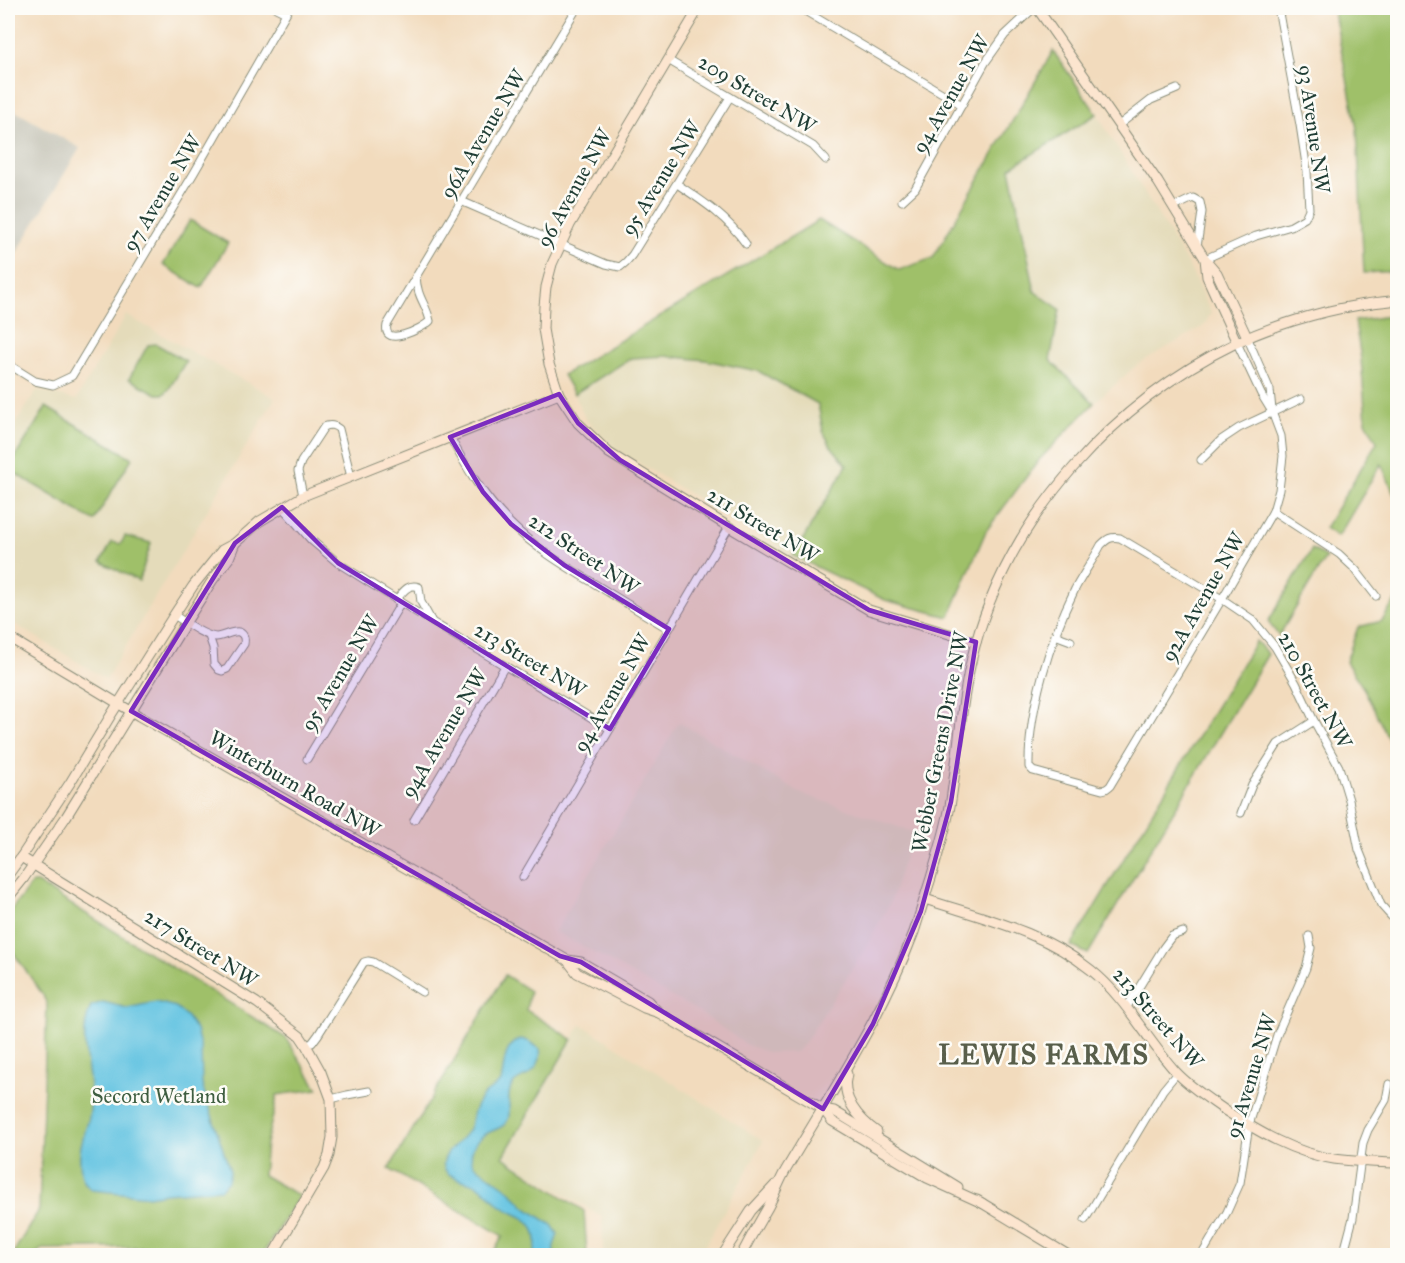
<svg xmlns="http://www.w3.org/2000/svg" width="1405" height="1263" viewBox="0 0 1405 1263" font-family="'IM FELL Great Primer',serif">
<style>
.built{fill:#e4dbba}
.industrial{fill:#c6c5b8}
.green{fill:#9fc069;stroke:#5f7e4e;stroke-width:1.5}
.water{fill:#62c3e1;stroke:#40808a;stroke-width:1.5}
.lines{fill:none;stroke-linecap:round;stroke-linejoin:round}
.street-casing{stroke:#888c78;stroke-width:9}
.secondary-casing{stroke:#888c78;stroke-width:11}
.street{stroke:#fff;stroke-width:7}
.secondary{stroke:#fce5cf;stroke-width:9}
.marked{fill:#7b2cbf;fill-opacity:0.2;stroke:#7b2cbf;stroke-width:4.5;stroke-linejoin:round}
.labels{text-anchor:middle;stroke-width:5;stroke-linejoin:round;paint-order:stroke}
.street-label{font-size:21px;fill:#1f3d34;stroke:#fdfcf7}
.park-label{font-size:21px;fill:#3f5e41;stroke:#fdfcf7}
.district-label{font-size:27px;font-weight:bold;letter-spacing:1.5px;fill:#595f4b;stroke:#fdfcf7}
</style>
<rect width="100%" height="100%" fill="#fdfcf7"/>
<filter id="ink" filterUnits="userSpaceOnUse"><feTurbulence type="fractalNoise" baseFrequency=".0167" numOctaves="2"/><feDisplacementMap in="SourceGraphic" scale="12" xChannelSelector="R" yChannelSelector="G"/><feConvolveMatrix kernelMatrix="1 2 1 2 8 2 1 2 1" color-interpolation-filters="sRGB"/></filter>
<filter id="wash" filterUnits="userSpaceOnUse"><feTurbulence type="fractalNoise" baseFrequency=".008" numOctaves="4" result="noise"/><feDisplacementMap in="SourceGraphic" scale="24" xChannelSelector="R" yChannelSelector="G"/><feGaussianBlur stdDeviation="1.35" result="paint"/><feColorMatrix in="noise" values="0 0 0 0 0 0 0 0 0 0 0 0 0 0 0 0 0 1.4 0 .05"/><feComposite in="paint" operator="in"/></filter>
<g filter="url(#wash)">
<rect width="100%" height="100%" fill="#f2dbbd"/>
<g class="built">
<path d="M1097,114L1189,266L1211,313L1204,326L1138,364L1094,403L1050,360L1060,309L1035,292L1010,168Z"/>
<path d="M126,315L275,398L106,679L8,620V436L37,390L76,400Z"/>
<path d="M665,356L705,360L758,371L818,404L823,431L831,446L848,465L793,556L617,450L586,420L574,394L631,358Z"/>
<path d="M679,722L800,793L913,832L890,903L863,952L806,1041L796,1052L769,1053L747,1045L699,1012L590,950L555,932Z"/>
<path d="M581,1024L763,1141L700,1255H603L602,1217L502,1157Z"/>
</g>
<path class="industrial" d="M8,107L80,148L8,267Z"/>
<g class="green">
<path d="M1333,8H1397V271L1364,273L1357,129Z"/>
<path d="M1053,51L1097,114L1010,168L1035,292L1060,309L1050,360L1094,403L1039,460L986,531L949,617L885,600L793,556L847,465L831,446L823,431L818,404L758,371L705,360L665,356L631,358L574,394L563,375L819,220L899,270L933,258Z"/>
<path d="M190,220L228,243L201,288L163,265Z"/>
<path d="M1397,315V500L1381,464L1338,537L1325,528L1377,442L1366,421L1361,359L1355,321Z"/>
<path d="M156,344L186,361L169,389L164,394H157L129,379L148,345Z"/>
<path d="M46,407L132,458L94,521L8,469Z"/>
<path d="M125,536L151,543L139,581L101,562L112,542L121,544Z"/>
<path d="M1312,549L1326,557L1279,636L1268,622Z"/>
<path d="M1397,598V757L1364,689L1346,662L1358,627L1382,621Z"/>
<path d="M1256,641L1268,654L1088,954L1071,946Z"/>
<path d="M32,883H37L286,1038L318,1089L277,1095L274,1112L266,1143L263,1175L299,1196L262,1255H215L198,1246L42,1249L34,1255H12L39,1210L47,1005L43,995L8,945V914Z"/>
<path d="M505,975L530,991L526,1010L572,1039L503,1157L584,1211L587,1255H492L503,1236L389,1169Z"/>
</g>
<g class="water">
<path d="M103,1002L127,1008L156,1002L176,1007L187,1017L196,1030L201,1049L202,1085L230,1171L228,1181L221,1189L166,1193L149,1196L92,1190C82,1182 81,1175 80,1162C78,1145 88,1128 90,1112C95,1075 75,1044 91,1006Z"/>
<path d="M521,1039L528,1041L540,1049C542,1060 536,1071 526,1076C522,1078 517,1080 514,1083C503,1095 514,1113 506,1123C501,1129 492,1130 486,1134C475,1140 467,1154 474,1165L508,1189L526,1208L552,1225L558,1234C556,1241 551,1249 555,1255H534C539,1237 535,1222 516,1214C510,1211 505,1209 500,1205C492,1198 486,1189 475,1184C466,1181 447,1178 444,1167C441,1155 456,1145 463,1137C472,1128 470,1122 474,1112C476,1106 479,1100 483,1096C488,1089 495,1088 501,1082C505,1065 502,1047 521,1039Z"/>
</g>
</g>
<g filter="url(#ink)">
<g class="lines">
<g class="street-casing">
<g id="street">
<path d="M276,8L286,13"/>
<path d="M800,8L962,105"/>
<path d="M668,60L813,146L826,160"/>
<path d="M1119,125L1151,100L1177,89"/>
<path d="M677,184C704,202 727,217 746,244"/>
<path d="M461,201L606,264L620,267L626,262L632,255L730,97"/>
<path d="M902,201L915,189L985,63L1005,35L1034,8"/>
<path d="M1174,207L1193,198L1200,202L1202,212L1197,247"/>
<path d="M1205,259L1256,236L1291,226L1305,218L1309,209L1307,171L1300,125L1278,8"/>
<path d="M416,276C417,298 426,303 430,321C423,328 382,349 387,325L577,8"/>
<path d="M1248,339L1270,390L1272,410"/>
<path d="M1237,343L1261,394L1272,412L1281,436L1283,456L1279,490L1273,511L1222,599L1110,786L1106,789L1102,790L1033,771L1029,767C1028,710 1050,640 1075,589C1083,574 1093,560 1101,545C1107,539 1111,536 1120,538L1222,599L1253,620L1275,647L1296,683L1314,721L1339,767L1349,800L1359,850L1381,905L1398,924"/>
<path d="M8,364L35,381L53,385L72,376L194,173L289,8"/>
<path d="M450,437C467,469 485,499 511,524C534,547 562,564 590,581C616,597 642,613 669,629"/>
<path d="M1201,460L1221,440L1239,428L1301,399"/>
<path d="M303,496L298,471L301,462L324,427C330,424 334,425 339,429L351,477"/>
<path d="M282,507L311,540L338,563L432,622L610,729"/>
<path d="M1273,511L1339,554L1355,569L1376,596"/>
<path d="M396,600C403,592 408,583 419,587L421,602L431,620"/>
<path d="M174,615C185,622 203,636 216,637C223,637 233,630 239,632C244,634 245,639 244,644L227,669L222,671L219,670L214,664L213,648L209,636"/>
<path d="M1055,635L1071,641"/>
<path d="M307,759L401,603"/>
<path d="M1241,813L1252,785L1278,744L1314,721"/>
<path d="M414,820L505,666"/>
<path d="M523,877L729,527"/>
<path d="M1127,1007L1163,948L1172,936L1183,932"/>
<path d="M306,1045L312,1043L318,1035L364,962L368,961L373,962L422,992"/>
<path d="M331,1099L347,1095L369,1091"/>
<path d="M1085,1220L1163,1090L1177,1073"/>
<path d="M1201,1256L1227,1212L1240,1183L1249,1125L1277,1035L1306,968L1311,948L1309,936"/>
<path d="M1343,1256L1353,1218L1363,1143L1368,1130L1386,1100L1389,1084"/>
</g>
</g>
<g class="secondary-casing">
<g id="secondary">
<path d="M699,8L570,225L552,264L546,287L544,306L543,329L549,364L559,394L578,423L609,453L729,527L869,610L976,642"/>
<path d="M1037,8L1158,182L1205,259L1217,273L1248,339"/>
<path d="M1205,259L1207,277L1237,343"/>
<path d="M8,637L139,716L560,956L567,960L581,962L648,1001L659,1013"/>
<path d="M21,857L257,1003L300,1036L306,1045L321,1072L331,1099L332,1137L329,1155L324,1168L272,1256"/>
<path d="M8,875L21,857L70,783L111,715L174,615L193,586L222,550L235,543L260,521L303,496L559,394"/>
<path d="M8,898L24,878L66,817L186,622L212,581L229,558L235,543"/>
<path d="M925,899C982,918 1043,931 1091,970C1126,998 1146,1039 1176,1072C1190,1087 1209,1099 1226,1111C1259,1132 1294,1153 1334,1159C1355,1162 1376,1162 1398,1163"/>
<path d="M567,960L577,973L644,1008L659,1013L804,1098L823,1109L832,1121L927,1178L982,1203"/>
<path d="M847,1074C840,1098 859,1119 877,1132"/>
<path d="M823,1109L834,1111L958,1187"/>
<path d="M977,1200L1070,1256"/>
<path d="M722,1256L751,1211L775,1185"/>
<path d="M741,1256C749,1239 759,1223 768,1207C774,1196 778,1184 784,1173C831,1093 881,1019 914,932C920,914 925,896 931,878C938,853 947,827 951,800C959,749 961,696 975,646C1011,515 1114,402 1236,343C1269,327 1318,312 1354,306C1368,303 1383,302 1398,300"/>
</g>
</g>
<use href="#street" class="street"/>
<use href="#secondary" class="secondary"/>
</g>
</g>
<path class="marked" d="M559,394L578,423L620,460L869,610L976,642L951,802L921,911L873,1024L823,1109L581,962L560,956L131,711L235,543L282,507L338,563L610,729L669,629L564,565L511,524L483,492L450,437Z"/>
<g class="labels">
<g class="street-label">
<text transform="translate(757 94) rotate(31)" y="7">209 Street NW</text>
<text transform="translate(951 94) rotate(-60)" y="7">94 Avenue NW</text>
<text transform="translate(1314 129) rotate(82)" y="7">93 Avenue NW</text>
<text transform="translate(483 134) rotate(-59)" y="7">96A Avenue NW</text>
<text transform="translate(661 178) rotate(-58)" y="7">95 Avenue NW</text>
<text transform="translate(574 188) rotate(-61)" y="7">96 Avenue NW</text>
<text transform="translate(162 193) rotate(-59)" y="7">97 Avenue NW</text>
<text transform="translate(763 525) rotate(31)" y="7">211 Street NW</text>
<text transform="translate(584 554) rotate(34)" y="7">212 Street NW</text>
<text transform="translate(1203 597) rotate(-60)" y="7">92A Avenue NW</text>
<text transform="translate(530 660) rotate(31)" y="7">213 Street NW</text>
<text transform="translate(340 673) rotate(-59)" y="7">95 Avenue NW</text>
<text transform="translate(1315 690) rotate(61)" y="7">210 Street NW</text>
<text transform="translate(612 693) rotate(-60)" y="7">94 Avenue NW</text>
<text transform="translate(444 733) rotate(-59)" y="7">94A Avenue NW</text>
<text transform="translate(940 742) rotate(-79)" y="7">Webber Greens Drive NW</text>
<text transform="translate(295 784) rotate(30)" y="7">Winterburn Road NW</text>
<text transform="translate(201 948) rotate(32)" y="7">217 Street NW</text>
<text transform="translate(1158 1018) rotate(49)" y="7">213 Street NW</text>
<text transform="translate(1251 1076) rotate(-73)" y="7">91 Avenue NW</text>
</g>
<g class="park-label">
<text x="159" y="1103">Secord Wetland</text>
</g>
<g class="district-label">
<text x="1044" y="1064">LEWIS FARMS</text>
</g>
</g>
<rect width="1405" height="1263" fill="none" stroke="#fdfcf7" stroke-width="30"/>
</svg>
